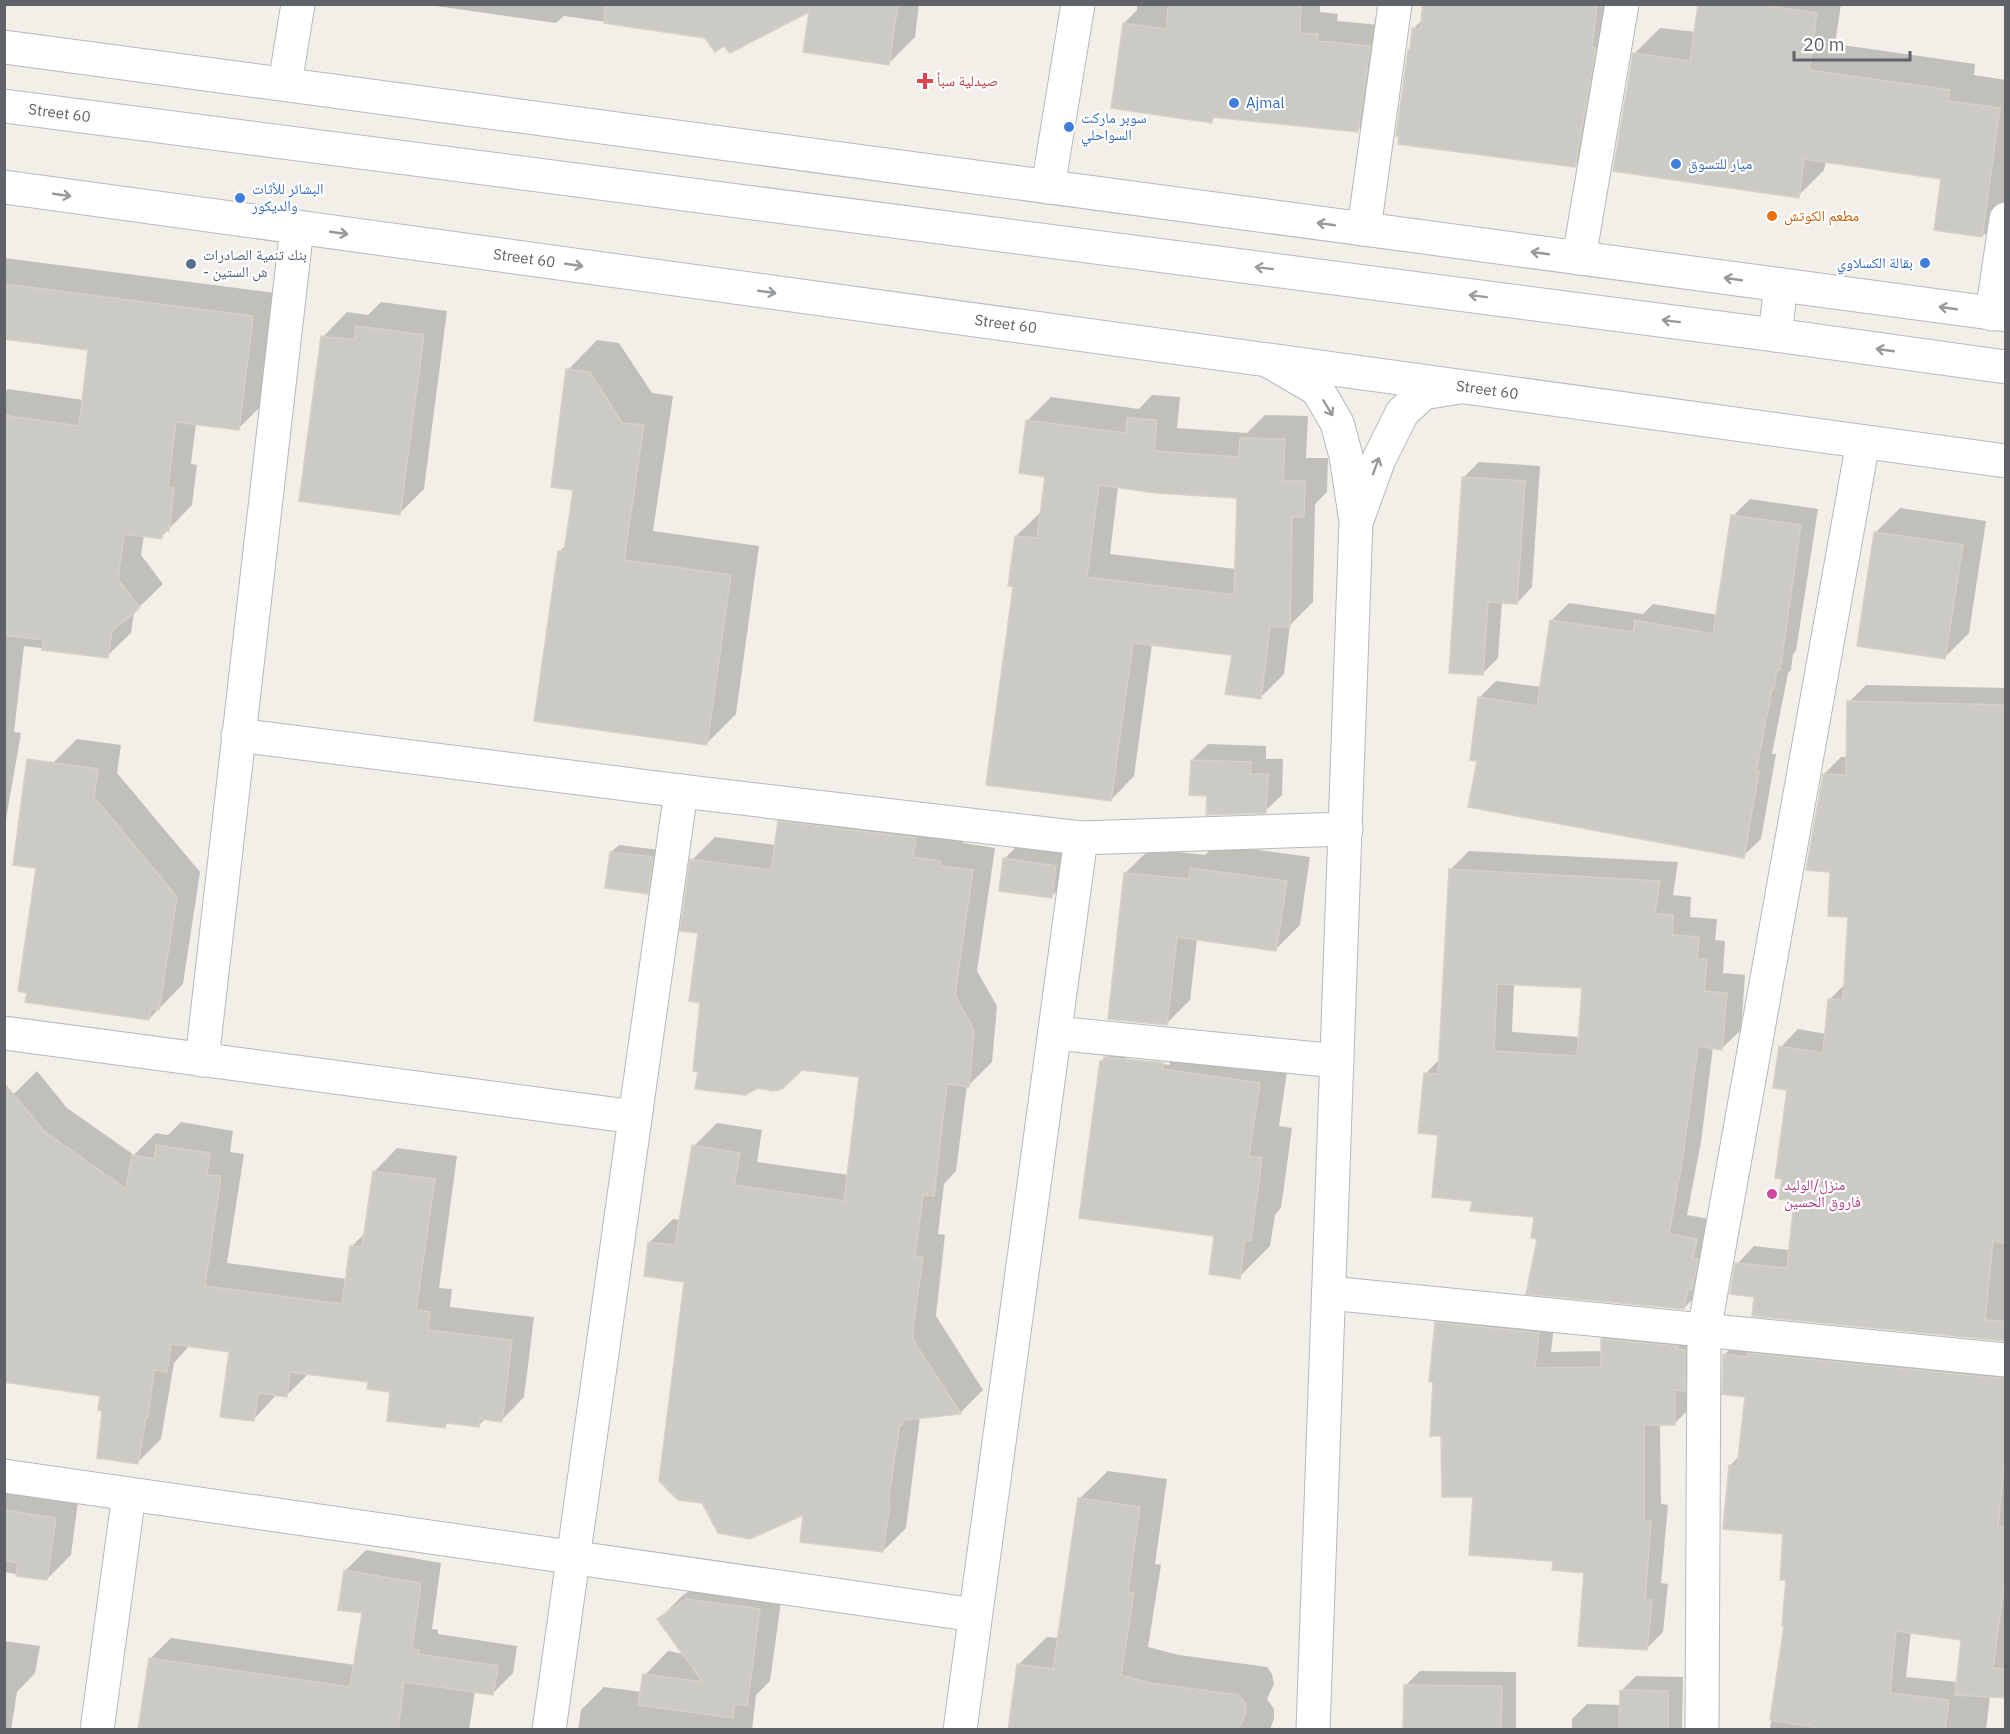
<svg xmlns="http://www.w3.org/2000/svg" width="2010" height="1734" viewBox="0 0 2010 1734" font-family="'IBM Plex Sans','Noto Naskh Arabic',sans-serif">
<style>
.shadow{fill:#0003;fill-rule:evenodd}
.building{fill:#cccac5;stroke:#d6d1c6;stroke-width:1.5;fill-rule:evenodd}
.lines{fill:none;stroke-linecap:round;stroke-linejoin:round}
.minor-casing{stroke:#b5b8bc;stroke-width:35}
.tertiary-casing{stroke:#b5b8bc;stroke-width:35}
.secondary-casing{stroke:#b6babf;stroke-width:35}
.minor{stroke:#fff;stroke-width:33}
.tertiary{stroke:#fff;stroke-width:33}
.secondary{stroke:#fff;stroke-width:33}
.oneway{stroke:#979a9d}
.health-dot{fill:#e0444e;stroke:#fff;stroke-width:2}
.shop-dot{fill:#3f7fe0;stroke:#fff;stroke-width:2}
.food-dot{fill:#e8710a;stroke:#fff;stroke-width:2}
.service-dot{fill:#5c6f8a;stroke:#fff;stroke-width:2}
.hotel-dot{fill:#d1479c;stroke:#fff;stroke-width:2}
.labels{text-anchor:middle;stroke-width:4.5;stroke-linejoin:round;paint-order:stroke}
.health-label{font-size:15px;fill:#be3a42;stroke:#fff;text-anchor:start}
.shop-label{font-size:15px;fill:#366cbe;stroke:#fff;text-anchor:start}
.street-label{font-size:15px;fill:#5f6368;stroke:#fff}
.food-label{font-size:15px;fill:#c56008;stroke:#fff;text-anchor:start}
.service-label{font-size:15px;fill:#4e5e75;stroke:#fff;text-anchor:start}
.hotel-label{font-size:15px;fill:#b23c85;stroke:#fff;text-anchor:start}
</style>
<rect width="100%" height="100%" fill="#f1efe8"/>
<g class="shadow">
<path d="M422,4H919L915,37L889,63L811,10L724,44L706,36L564,16L556,23Z"/>
<path d="M1137,4H1320V12L1338,14L1337,21L1390,26L1379,110L1358,130L1217,116L1211,121L1124,23L1137,10Z"/>
<path d="M1425,4H1621L1602,138L1575,165L1409,50L1411,48L1414,28L1423,19Z"/>
<path d="M1700,4H1841L1835,44L1975,64L1974,75L2006,80V214L1984,235L1936,229L1943,178L1826,161L1824,170L1798,196L1634,54L1660,28L1696,32Z"/>
<path d="M4,258L276,293L262,405L239,428L196,423L191,464L197,465L192,505L161,537L144,535L141,555L163,584L134,612L131,633L107,656L24,646L14,732L21,733L4,831V392L8,389L83,400L90,349L4,338Z"/>
<path d="M381,302L447,311L424,489L400,513L323,337L347,312L368,315Z"/>
<path d="M597,340L619,343L652,393L673,396L653,531L759,546L736,714L706,744L559,552L566,545L574,489L568,370Z"/>
<path d="M1152,395L1180,397L1177,428L1247,433L1265,415L1308,416L1306,458H1328L1327,492L1315,504L1313,602L1290,625L1284,674L1261,697L1233,653L1152,644L1134,776L1111,800L1015,585L1016,536L1040,513H1042L1047,476L1027,421L1051,397L1139,409ZM1118,487L1239,497L1236,569L1110,554Z"/>
<path d="M1479,462L1540,466L1532,587L1517,603L1502,601L1498,658L1483,673L1463,478Z"/>
<path d="M1750,499L1818,509L1796,651L1793,654L1791,670L1788,673L1772,754H1776L1761,839L1743,856L1478,759L1479,698L1496,681L1542,687L1552,620L1569,603L1643,614L1653,604L1718,615L1733,516Z"/>
<path d="M1900,508L1986,521L1969,633L1945,657L1859,645L1876,532Z"/>
<path d="M1866,685L2006,688V1340L1756,1295L1737,1264L1754,1246L1790,1250L1796,1200L1783,1178L1789,1089L1781,1047L1798,1029L1826,1034L1830,999L1846,983L1850,916L1831,871L1824,774L1841,757H1848L1849,702Z"/>
<path d="M77,739L121,745L117,773L200,872L183,984L149,1019L53,763Z"/>
<path d="M1208,744L1266,746V759H1283L1282,795L1265,811L1209,794L1192,760Z"/>
<path d="M802,799L963,838V843L995,848L977,971L997,1006L992,1062L969,1085H967L956,1171L944,1184L938,1234L945,1235L936,1316L983,1390L960,1413L920,1417L906,1528L883,1551L805,1512L686,1280L650,1242L673,1219L681,1220L694,1146L717,1123L762,1130L757,1162L849,1175L861,1076L802,1069L699,1071L702,1002L699,932L692,860L715,837L776,845L779,822Z"/>
<path d="M1020,843L1071,850L1068,880L1052,896L1004,859Z"/>
<path d="M1216,844L1310,857L1300,925L1276,949L1197,939L1190,1000L1166,1024L1125,873L1150,849L1205,855Z"/>
<path d="M619,845L660,850L655,884L647,892L611,852Z"/>
<path d="M1469,851L1678,862L1673,895L1691,897L1690,917L1717,919L1715,940L1725,941L1723,973L1745,975L1741,1030L1722,1048L1713,1047L1701,1142L1687,1215L1715,1220L1703,1289L1684,1308L1538,1238L1536,1216L1474,1200L1439,1134L1425,1074L1441,1058L1450,870ZM1514,983L1584,987L1580,1037L1512,1032Z"/>
<path d="M1136,1026L1290,1052L1279,1126L1292,1128L1281,1208L1275,1215L1270,1246L1239,1277L1216,1235L1101,1062ZM1126,1057L1170,1062V1065L1126,1060Z"/>
<path d="M37,1071L67,1108L134,1155L156,1133L168,1135L181,1122L233,1131L230,1152L244,1154L227,1263L347,1279L352,1246L365,1233L374,1172L397,1148L457,1156L439,1288L452,1289L450,1307L534,1317L524,1397L501,1421L485,1419L478,1426L449,1422L445,1426L391,1391L370,1381L309,1373L286,1396L277,1394L253,1420L231,1351L190,1345L174,1363L161,1439L138,1462L104,1409L102,1394L4,1096L15,1093Z"/>
<path d="M1453,1306L1555,1316L1551,1352L1602,1351V1339L1619,1322L1694,1330L1691,1407L1674,1424H1660L1661,1504L1668,1505L1661,1583L1668,1584L1663,1632L1646,1649L1585,1571L1554,1560L1474,1496L1443,1435L1436,1323Z"/>
<path d="M1741,1338L2006,1360V1697L1990,1696L1986,1730H1753L1755,1728L1770,1729L1785,1625L1787,1579L1785,1532L1730,1466L1739,1456L1746,1395L1724,1355ZM1911,1631L1962,1638L1958,1682L1906,1677Z"/>
<path d="M1108,1471L1167,1479L1155,1564L1161,1565L1148,1647L1179,1655L1267,1667L1272,1674L1274,1684L1267,1699L1274,1709V1718L1270,1730H1009L1018,1665L1047,1637L1059,1638L1079,1499Z"/>
<path d="M4,1480L79,1494L71,1555L47,1579L4,1572Z"/>
<path d="M366,1550L441,1563L432,1629L438,1630V1634L517,1646L513,1673L492,1694L475,1691L469,1730H140L150,1659L171,1638L355,1665L363,1612L345,1571Z"/>
<path d="M710,1576L783,1587L770,1681L756,1695L752,1730H578L581,1710L604,1687L642,1692L645,1675L668,1651L684,1654L659,1619L682,1596Z"/>
<path d="M4,1641L40,1646L35,1673L17,1692L11,1730H4Z"/>
<path d="M1420,1671L1516,1672V1730H1404L1405,1686Z"/>
<path d="M1636,1676L1683,1677L1682,1730H1572V1719L1587,1704L1621,1705V1691Z"/>
</g>
<g class="building">
<path d="M605,4H898L889,65L803,52L809,12L730,53L724,46L715,52L705,38L604,23Z"/>
<path d="M1168,4H1301L1300,33L1318,34L1317,41L1370,46L1358,132L1212,117V123L1111,108L1123,23L1167,29Z"/>
<path d="M1423,4H1597L1592,47L1596,48L1575,167L1398,144L1399,136H1396L1408,50H1410L1412,28L1420,29Z"/>
<path d="M1698,4H1754L1817,13L1809,70L1950,90L1948,101L2000,108L1982,237L1934,230L1941,179L1804,159L1799,198L1613,171L1633,53L1690,61Z"/>
<path d="M4,284L253,316L239,430L176,422L168,487L174,488L169,531L163,530L162,539L124,534L118,579L140,608L112,631L108,658L42,650L44,640L4,635V415L79,426L88,350L4,339Z"/>
<path d="M356,326L424,335L400,515L299,501L321,336L354,340Z"/>
<path d="M566,369L590,372L622,423L644,425L624,560L731,575L707,745L534,721L558,551L564,552L573,490L551,487Z"/>
<path d="M1127,418L1157,420L1154,451L1239,457L1240,438L1285,439L1283,481H1305L1304,517H1292L1290,627H1270L1261,699L1225,694L1232,655L1133,643L1111,801L986,785L1013,587L1008,586L1015,536L1037,538L1045,477L1019,473L1026,420L1126,433ZM1099,485L1156,493L1237,498L1234,595L1087,577Z"/>
<path d="M1462,477L1525,481L1517,604L1488,602L1483,675L1449,673Z"/>
<path d="M1731,515L1801,525L1780,670H1777L1774,689H1772L1756,771H1759L1744,858L1468,807L1477,761L1470,760L1478,697L1537,706L1550,620L1633,632L1635,620L1713,634Z"/>
<path d="M1874,532L1963,545L1945,659L1857,646Z"/>
<path d="M1847,701L2006,705V1243L1993,1241L1985,1320L2006,1321V1341L1752,1316L1754,1297L1730,1294L1735,1263L1787,1268L1794,1201L1779,1199L1782,1179L1775,1178L1787,1090L1773,1088L1779,1046L1823,1053L1828,999L1843,1000L1848,917L1828,916L1830,872L1806,870L1823,774L1846,775Z"/>
<path d="M27,759L98,769L94,797L177,897L159,1010L151,1009L149,1020L25,1002L27,993L18,991L36,868L13,865Z"/>
<path d="M1191,760L1251,762L1250,774H1268L1266,813L1206,815L1207,796L1189,795Z"/>
<path d="M778,821L916,838L913,857L940,861V866L973,870L955,995L974,1030L969,1087L947,1084L934,1196L923,1195L915,1256L923,1257L913,1327V1340L961,1414L903,1420L902,1425L900,1424L888,1502L890,1503L883,1552L800,1542L803,1515L750,1539L718,1533L702,1503L678,1500L659,1481L684,1282L644,1276L648,1242L675,1245L692,1145L740,1153L734,1185L844,1201L859,1077L802,1070L782,1089L773,1091L758,1088L745,1095L695,1089L698,1072L693,1071L700,1003L689,1001L698,933L680,931L690,859L771,870Z"/>
<path d="M610,852L653,857L648,894L605,888Z"/>
<path d="M1003,858L1056,866L1052,898L999,891Z"/>
<path d="M1190,868L1287,881L1276,951L1177,937L1167,1025L1108,1019L1124,873L1189,879Z"/>
<path d="M1449,869L1660,881L1655,914L1673,915L1672,935L1699,937L1697,959H1707L1704,991L1727,993L1722,1050L1698,1046L1682,1162L1669,1234L1697,1239L1693,1259H1698L1692,1290L1688,1289L1684,1309L1526,1294L1537,1239L1531,1238L1534,1217L1470,1211L1472,1201L1432,1197L1438,1135L1418,1133L1424,1073L1438,1074ZM1497,984L1582,988L1577,1056L1494,1051Z"/>
<path d="M1104,1057L1163,1063L1162,1069L1260,1083L1249,1156L1262,1158L1251,1241L1245,1240L1240,1279L1209,1274L1214,1236L1079,1218L1100,1061H1103Z"/>
<path d="M4,1083L44,1131L126,1189L132,1155L155,1159L156,1145L210,1153L207,1175L221,1176L205,1286L342,1304L350,1246L362,1247L373,1171L435,1179L416,1310L430,1312L428,1330L512,1340L502,1422L480,1419L479,1427L446,1423L445,1428L387,1421L390,1392L367,1389L368,1382L290,1372L287,1397L258,1393L254,1421L220,1417L229,1352L171,1344L167,1372L154,1370L148,1417H146L138,1464L97,1458L102,1411L98,1410L100,1396L4,1382Z"/>
<path d="M1435,1322L1539,1333L1535,1368L1601,1367V1339L1678,1346L1677,1349L1685,1350V1391L1675,1390V1425H1644V1520L1651,1521L1645,1600H1652L1647,1650L1578,1646L1584,1573L1552,1570L1553,1561L1469,1555L1473,1497H1442L1441,1436H1430L1433,1382H1429Z"/>
<path d="M1748,1353L2006,1379V1446L1998,1527H2006V1572L1993,1668L2006,1669V1698L1955,1695L1961,1640L1896,1631L1890,1693L1949,1700L1945,1730H1831L1770,1720L1784,1626H1782L1786,1580H1780L1783,1534L1723,1529L1729,1465L1737,1467L1745,1397L1722,1394L1723,1354L1748,1357Z"/>
<path d="M1078,1498L1140,1507L1128,1592L1134,1593L1121,1675L1150,1683L1238,1695L1245,1702L1246,1713L1238,1730H1008L1017,1664L1053,1669Z"/>
<path d="M4,1510L56,1518L47,1580L16,1576L18,1563L4,1560Z"/>
<path d="M344,1570L421,1583L412,1649L419,1650L418,1654L498,1666L493,1695L404,1682L398,1730H138L149,1658L350,1687L362,1613L338,1610Z"/>
<path d="M686,1599L760,1609L747,1706L735,1704L733,1718L638,1705L643,1674L703,1682L657,1619Z"/>
<path d="M1404,1685L1502,1686L1501,1730L1403,1729Z"/>
<path d="M1620,1690L1668,1691V1730H1619Z"/>
</g>
<g class="lines">
<g class="minor-casing">
<g id="minor">
<path d="M285,84L298,4"/>
<path d="M1048,187L1078,4"/>
<path d="M1364,229L1395,4"/>
<path d="M1579,258L1622,4"/>
<path d="M1992,314L2006,219"/>
<path d="M238,735L681,791L1081,838L1346,829"/>
<path d="M4,1033L635,1117"/>
<path d="M1055,1033L1337,1061"/>
<path d="M202,1060L297,227"/>
<path d="M1329,1293L2006,1360"/>
<path d="M4,1476L975,1615"/>
<path d="M97,1730L129,1494"/>
<path d="M549,1730L681,791"/>
<path d="M960,1730L1081,838"/>
<path d="M1702,1730L1704,1331L1863,442"/>
</g>
</g>
<g class="tertiary-casing">
<g id="tertiary">
<path d="M4,47L2006,315"/>
<path d="M1267,360L1317,389L1337,423L1346,456L1356,521L1313,1730"/>
<path d="M1357,520L1379,459L1402,413L1423,393L1460,387"/>
</g>
</g>
<g class="secondary-casing">
<g id="secondary">
<path id="s1" d="M4,106L1775,335L2006,367"/>
<path id="s2" d="M4,187L2006,461"/>
<path d="M1775,335L1781,285"/>
</g>
</g>
<use href="#minor" class="minor"/>
<use href="#tertiary" class="tertiary"/>
<use href="#secondary" class="secondary"/>
</g>
<defs><path id="oneway-shaft" d="M-6 0H5M1.5-3L5.5 0L1.5 3" fill="none" stroke-width="1.6" stroke-linecap="round" stroke-linejoin="round" transform="scale(1.5)"/></defs>
<g class="oneway">
<use href="#oneway-shaft" transform="translate(62 195) rotate(8)"/>
<use href="#oneway-shaft" transform="translate(1326 224) rotate(-172)"/>
<use href="#oneway-shaft" transform="translate(339 233) rotate(8)"/>
<use href="#oneway-shaft" transform="translate(1540 253) rotate(-172)"/>
<use href="#oneway-shaft" transform="translate(574 265) rotate(8)"/>
<use href="#oneway-shaft" transform="translate(1264 268) rotate(-173)"/>
<use href="#oneway-shaft" transform="translate(1733 279) rotate(-172)"/>
<use href="#oneway-shaft" transform="translate(767 292) rotate(8)"/>
<use href="#oneway-shaft" transform="translate(1478 296) rotate(-173)"/>
<use href="#oneway-shaft" transform="translate(1948 308) rotate(-172)"/>
<use href="#oneway-shaft" transform="translate(1671 321) rotate(-173)"/>
<use href="#oneway-shaft" transform="translate(1885 350) rotate(-172)"/>
<use href="#oneway-shaft" transform="translate(1328 408) rotate(59)"/>
<use href="#oneway-shaft" transform="translate(1376 466) rotate(-70)"/>
</g>
<path class="health-dot" d="M922 72h6v6h6v6h-6v6h-6v-6h-6v-6h6z"/>
<g class="shop-dot">
<circle cx="1234" cy="103" r="6"/>
<circle cx="1069" cy="127" r="6"/>
<circle cx="1676" cy="164" r="6"/>
<circle cx="240" cy="198" r="6"/>
<circle cx="1925" cy="263" r="6"/>
</g>
<circle class="food-dot" cx="1772" cy="216" r="6"/>
<circle class="service-dot" cx="191" cy="264" r="6"/>
<circle class="hotel-dot" cx="1772" cy="1194" r="6"/>
<g class="labels">
<g class="health-label">
<text x="937" y="86">صيدلية سبأ</text>
</g>
<g class="shop-label">
<text x="1246" y="108">Ajmal</text>
<text x="1081" y="123">سوبر ماركت<tspan x="1081" dy="17">السواحلي</tspan></text>
<text x="1688" y="169">ميار للتسوق</text>
<text x="252" y="194">البشائر للأثات<tspan x="252" dy="17">والديكور</tspan></text>
<text x="1913" y="268" text-anchor="end">بقالة الكسلاوي</text>
</g>
<g class="street-label">
<text dy="5" stroke="none"><textPath href="#s1" startOffset="56">Street 60</textPath></text>
<text dy="5" stroke="none"><textPath href="#s2" startOffset="525">Street 60</textPath></text>
<text dy="5" stroke="none"><textPath href="#s2" startOffset="1011">Street 60</textPath></text>
<text dy="5" stroke="none"><textPath href="#s2" startOffset="1497">Street 60</textPath></text>
</g>
<g class="food-label">
<text x="1784" y="221">مطعم الكوتش</text>
</g>
<g class="service-label">
<text x="203" y="260">بنك تنمية الصادرات<tspan x="203" dy="17">- ش الستين</tspan></text>
</g>
<g class="hotel-label">
<text x="1784" y="1190">منزل/الوليد<tspan x="1784" dy="17">فاروق الحسين</tspan></text>
</g>
</g>
<rect width="2010" height="1734" fill="none" stroke="#5f6368" stroke-width="12"/>
<path d="M1794 51v9h116v-9" fill="none" stroke="#5f6368" stroke-width="3"/>
<text x="1803" y="51" font-size="18" fill="#5f6368" stroke="#ffffff" stroke-width="4.5" paint-order="stroke">20 m</text>
</svg>
